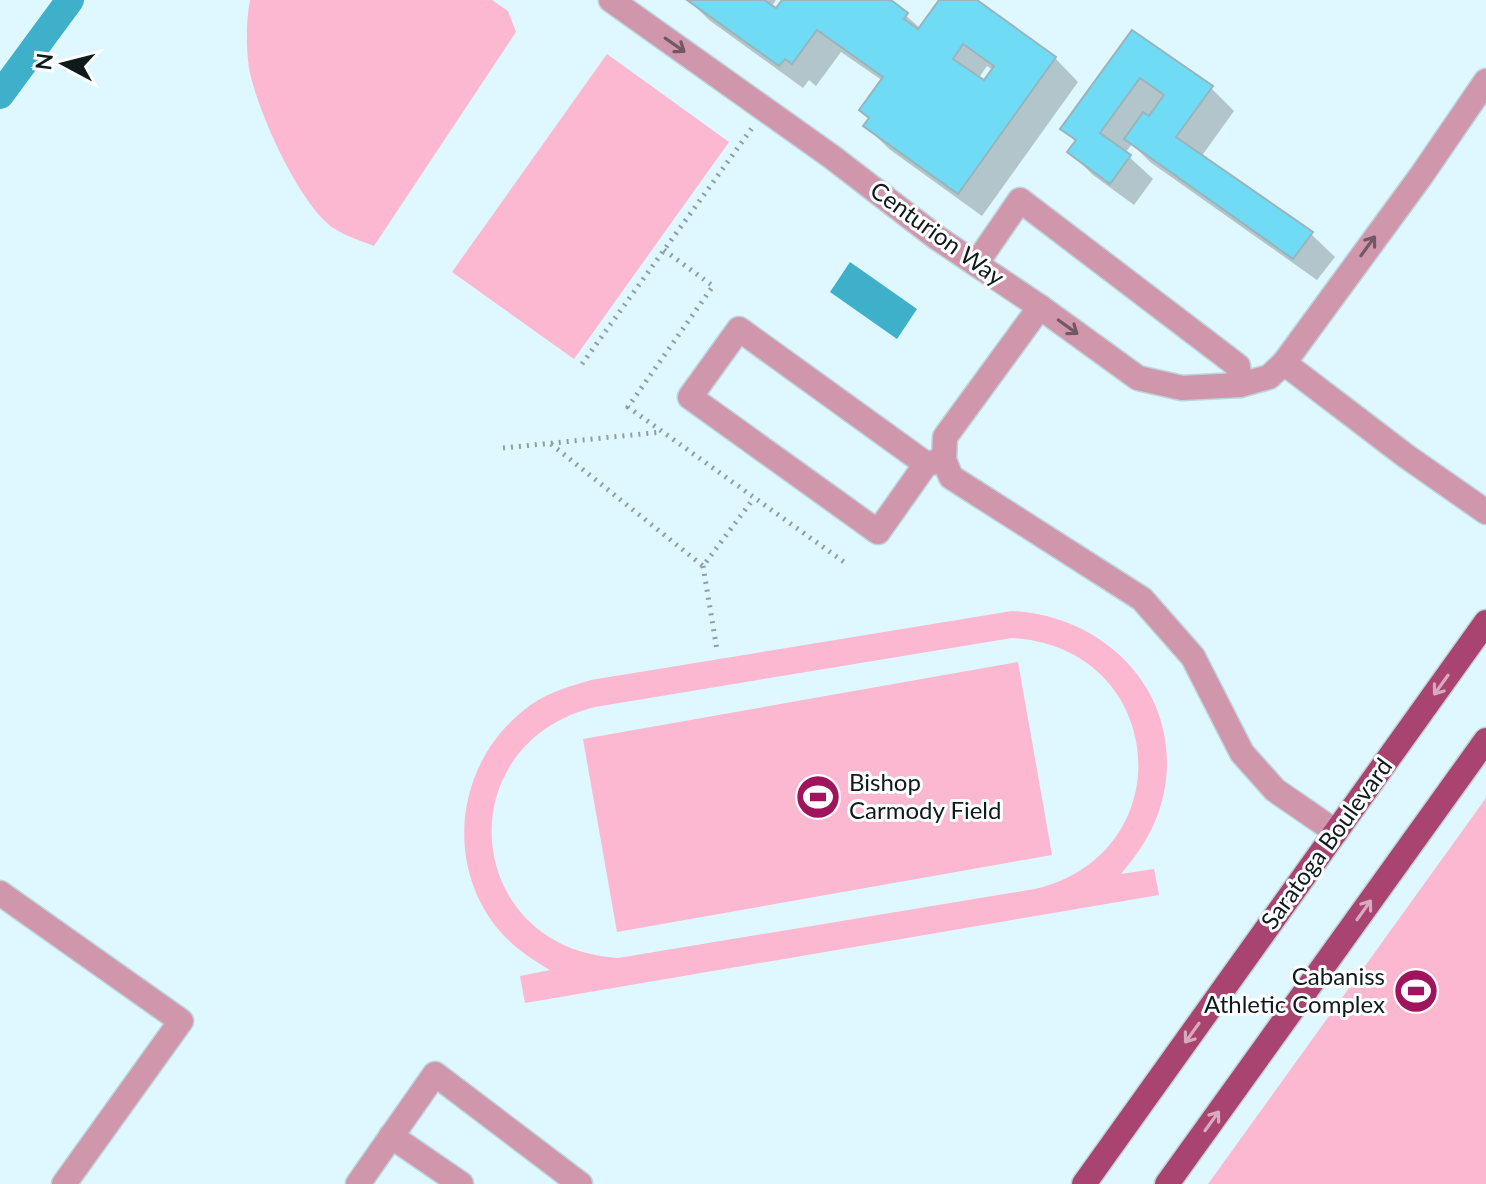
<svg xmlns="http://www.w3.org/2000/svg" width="1486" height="1184" viewBox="0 0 1486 1184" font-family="Lato,sans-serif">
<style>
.green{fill:#fcb8d1;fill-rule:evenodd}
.water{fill:#3fb0c9}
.shadow{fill:#0003;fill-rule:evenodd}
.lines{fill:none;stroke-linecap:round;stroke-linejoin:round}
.canal{stroke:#3fb0c9;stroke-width:28}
.building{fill:#6fdbf4;stroke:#98b5bd;stroke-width:2;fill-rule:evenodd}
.minor-casing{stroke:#bed4da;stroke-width:27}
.major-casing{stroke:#bed4da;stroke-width:27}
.path{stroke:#8da0a5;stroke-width:5;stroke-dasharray:2 6;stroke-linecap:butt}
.minor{stroke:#d096ab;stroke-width:24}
.major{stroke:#a9436f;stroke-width:24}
.oneway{stroke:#705864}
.oneway2{stroke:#d8aabe}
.labels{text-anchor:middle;stroke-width:6;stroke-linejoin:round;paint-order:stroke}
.street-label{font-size:24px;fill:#0f1a1d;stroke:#fff}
.poi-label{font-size:24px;fill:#0f1a1d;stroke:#fff;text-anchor:start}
</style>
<rect width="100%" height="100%" fill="#dff7fe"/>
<g class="green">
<path d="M250,0H492L508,11L516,32L374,246C361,241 346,236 335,229C300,207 256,108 249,68C246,46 246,21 250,0Z"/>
<path d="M607,54L729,142L574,359L452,272Z"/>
<path d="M1012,611C1115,616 1193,707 1159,811C1151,835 1137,855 1121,874L1154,869L1159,895L525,1003L520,976L550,970C529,958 509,944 494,924C444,857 459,761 524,710C543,694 567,687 591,680ZM1012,638C1167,647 1185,853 1035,889L618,958C463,949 445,744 595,707Z"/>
<path d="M1018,662L1052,855L617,932L583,739Z"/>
<path d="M1486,798V1184H1208Z"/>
</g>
<path class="water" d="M850,262L917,309L897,339L830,292Z"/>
<g class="shadow">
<path d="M689,0H776L771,7L776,11L785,0H888L920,28L941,0H973L1055,58L1078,82L982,216L889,149L866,126L883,81L841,52L816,86L809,80L803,88L709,20ZM987,66L993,70L984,83L978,79Z"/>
<path d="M1132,33L1211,88L1234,111L1201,157L1311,234L1335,257L1317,280L1150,162L1132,144L1125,153L1153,179L1134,205L1093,175L1070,152L1077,143L1063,129Z"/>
</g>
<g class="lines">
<path class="canal" d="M0,95L70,0"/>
</g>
<g class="building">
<path d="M687,0H764L776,8L782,0H891L908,13L904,19L918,29L939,0H977L1056,57L958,194L863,126L869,118L859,110L883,77L817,30L792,64L785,59L779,66ZM963,44L994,66L984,80L953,59Z"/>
<path d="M1132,30L1213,86L1176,137L1313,232L1293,259L1124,139L1143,112L1149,116L1164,95L1140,78L1100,133L1131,155L1110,184L1067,152L1076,140L1060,129Z"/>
</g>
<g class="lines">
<g class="minor-casing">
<g id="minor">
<path d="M611,0L832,157L936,237L1040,307L1138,378L1182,388L1240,385L1269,377L1284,363L1421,176L1486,81"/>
<path d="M976,264L1020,200L1238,366L1240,385"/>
<path d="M1040,307L945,437L944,460L951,477L1142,599L1193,657L1242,753L1275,790L1336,832"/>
<path d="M1284,363L1406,456L1486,512"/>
<path d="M926,464L739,329L690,397L878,532L926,464L944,460"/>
<path d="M0,893L181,1021L64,1184"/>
<path d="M391,1136L461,1184"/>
<path d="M358,1184L435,1074L580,1184"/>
</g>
</g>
<g class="major-casing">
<g id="major">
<path d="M1084,1184L1486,622"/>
<path d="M1167,1184L1486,740"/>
</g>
</g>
<g class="path">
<path d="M664,250L713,286L628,407L844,562"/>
<path d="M582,364L752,128"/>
<path d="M551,444L703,566L754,498"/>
<path d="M503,448L662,432"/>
<path d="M703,566L717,650"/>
</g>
<use href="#minor" class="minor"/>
<use href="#major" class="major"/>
</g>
<defs><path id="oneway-shaft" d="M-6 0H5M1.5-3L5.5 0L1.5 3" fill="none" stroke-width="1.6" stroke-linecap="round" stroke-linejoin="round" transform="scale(2)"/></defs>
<g class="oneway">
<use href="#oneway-shaft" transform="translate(675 45) rotate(35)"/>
<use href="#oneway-shaft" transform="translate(1368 246) rotate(-54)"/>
<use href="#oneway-shaft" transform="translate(1068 327) rotate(36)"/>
</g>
<g class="oneway2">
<use href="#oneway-shaft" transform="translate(1441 685) rotate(126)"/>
<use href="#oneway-shaft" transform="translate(1364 910) rotate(-54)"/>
<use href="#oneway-shaft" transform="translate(1192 1033) rotate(126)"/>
<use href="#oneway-shaft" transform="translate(1212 1121) rotate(-54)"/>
</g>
<defs>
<g id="stadium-disc" transform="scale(2.3)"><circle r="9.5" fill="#a0135d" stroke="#fff"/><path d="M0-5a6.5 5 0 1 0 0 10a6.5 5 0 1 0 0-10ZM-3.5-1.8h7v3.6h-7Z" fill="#fff"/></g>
</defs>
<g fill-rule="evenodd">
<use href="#stadium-disc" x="818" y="797"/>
<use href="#stadium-disc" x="1416" y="991"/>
</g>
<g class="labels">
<g class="street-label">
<text transform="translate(937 234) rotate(36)" y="8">Centurion Way</text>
<text transform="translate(1327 844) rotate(-54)" y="8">Saratoga Boulevard</text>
</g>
<g class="poi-label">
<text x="849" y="791">Bishop<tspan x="849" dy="28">Carmody Field</tspan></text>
<text x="1385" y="985" text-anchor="end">Cabaniss<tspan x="1385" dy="28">Athletic Complex</tspan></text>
</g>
</g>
<g transform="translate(64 64) rotate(277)" stroke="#ffffff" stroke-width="6" paint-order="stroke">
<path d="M0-6L14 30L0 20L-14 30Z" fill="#0f1a1d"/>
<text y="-12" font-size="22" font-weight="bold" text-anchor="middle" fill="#0f1a1d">N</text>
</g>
</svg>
